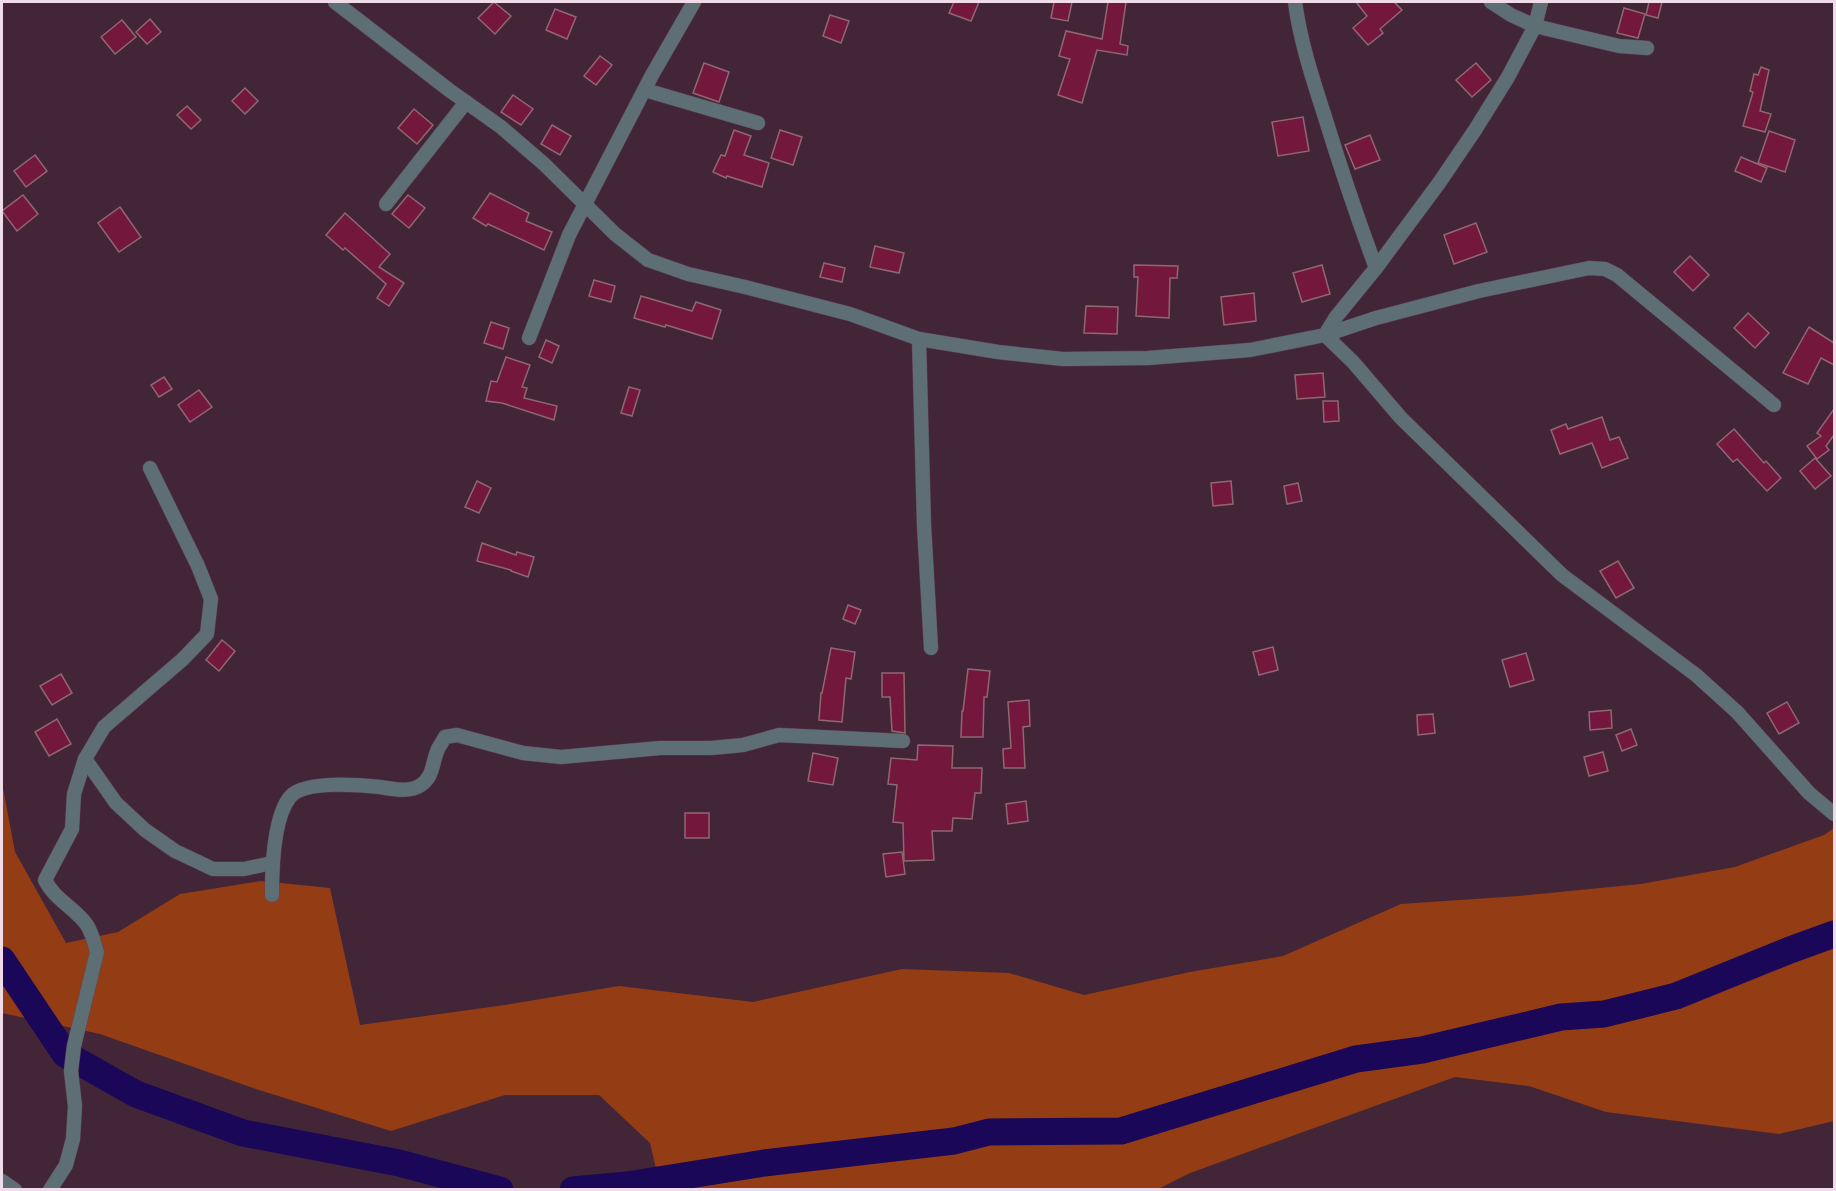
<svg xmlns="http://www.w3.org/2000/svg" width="1836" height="1191" viewBox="0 0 1836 1191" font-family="'PT Sans',sans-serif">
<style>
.forest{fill:#943d15}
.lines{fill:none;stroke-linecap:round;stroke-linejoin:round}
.river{stroke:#1b0757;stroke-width:27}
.building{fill:#73183c;stroke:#8f6771;stroke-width:1.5}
.street-casing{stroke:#5f4254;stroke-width:15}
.street{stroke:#5d6f75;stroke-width:14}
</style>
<rect width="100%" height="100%" fill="#432538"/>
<path class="forest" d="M2,783L15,852L66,943L118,932L180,894L261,881L330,888L360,1025L505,1005L619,986L753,1002L902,969L1009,973L1084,995L1190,972L1283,956L1401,904L1519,896L1641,884L1735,867L1824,835L1834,828V1121L1779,1134L1606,1112L1529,1086L1455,1077L1190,1173L1158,1189H661L650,1143L599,1095H505L391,1131L259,1090L100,1034L2,1013Z"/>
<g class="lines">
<g class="river">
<path d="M2,960L65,1054L136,1094L243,1133L399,1163L500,1190"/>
<path d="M573,1190L627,1185L764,1163L954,1141L989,1132L1121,1131L1356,1059L1422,1050L1561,1017L1604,1014L1676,996L1790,950L1834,934"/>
</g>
</g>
<g class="building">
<path d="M494,2L511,16L495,34L478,18Z"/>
<path d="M954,2H979L971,21L949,13Z"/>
<path d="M1054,2H1072L1068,21L1051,18Z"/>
<path d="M1108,2H1126L1120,44L1128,46L1127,55L1097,50L1082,103L1058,95L1070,59L1059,56L1066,31L1102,39Z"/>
<path d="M1356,2H1394L1402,10L1380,29L1383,33L1368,45L1353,28L1367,16Z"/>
<path d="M1649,2H1662L1658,18L1646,15Z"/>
<path d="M1624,8L1645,14L1638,38L1617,33Z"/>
<path d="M555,9L576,17L567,39L546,30Z"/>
<path d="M830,15L849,21L841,43L823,36Z"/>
<path d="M150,19L161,32L147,44L136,32Z"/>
<path d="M122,20L136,37L115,54L101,37Z"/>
<path d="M600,56L612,65L596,85L584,76Z"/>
<path d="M704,63L729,72L719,102L693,93Z"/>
<path d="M1476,63L1491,80L1472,97L1456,80Z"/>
<path d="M1761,67L1769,70L1760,111L1771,114L1765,132L1743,126L1753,92L1750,91L1754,74L1758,75Z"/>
<path d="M245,88L258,101L245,114L232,101Z"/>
<path d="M513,95L533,109L521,125L501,112Z"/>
<path d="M187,106L201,120L191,129L177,115Z"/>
<path d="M414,109L433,125L417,144L398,128Z"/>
<path d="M1303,117L1309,151L1278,156L1272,122Z"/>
<path d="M552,125L571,136L560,155L541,144Z"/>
<path d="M734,130L751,136L744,155L769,163L762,187L727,176L726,178L713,172L721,155L725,156Z"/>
<path d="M780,130L802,137L793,165L771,158Z"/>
<path d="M1769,131L1795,140L1785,172L1758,163Z"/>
<path d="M1370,135L1380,160L1355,169L1345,145Z"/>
<path d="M35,155L47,171L26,187L14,171Z"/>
<path d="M1741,157L1767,168L1761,182L1735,171Z"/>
<path d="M490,193L529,213L526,221L552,232L544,250L488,224L486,226L473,218Z"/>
<path d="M23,195L38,214L17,231L2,211Z"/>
<path d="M408,195L425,208L409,228L392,214Z"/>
<path d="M120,207L141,237L119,252L98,223Z"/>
<path d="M345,213L390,254L379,267L404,283L389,306L377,298L386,284L345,248L343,250L326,235Z"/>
<path d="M1476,223L1487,252L1454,264L1444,235Z"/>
<path d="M875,246L904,253L899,273L870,267Z"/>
<path d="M1690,256L1709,275L1693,291L1674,272Z"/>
<path d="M824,263L845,268L842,282L820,277Z"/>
<path d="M1134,265L1178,266L1177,278H1170L1169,318L1136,316L1138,277H1134Z"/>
<path d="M1322,265L1330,294L1302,302L1293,273Z"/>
<path d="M594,280L615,286L611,302L589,296Z"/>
<path d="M1254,293L1256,321L1224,325L1221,297Z"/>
<path d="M641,296L692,311L696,302L721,310L712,339L666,325L665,327L634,318Z"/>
<path d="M1086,306L1118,307L1117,334L1084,333Z"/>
<path d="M1748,313L1769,333L1755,348L1734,328Z"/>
<path d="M491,322L509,328L503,349L484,343Z"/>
<path d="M1809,327L1834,343V365L1821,358L1808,384L1783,373Z"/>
<path d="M546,340L559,346L552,363L539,357Z"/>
<path d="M506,357L530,365L522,387L527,388L524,398L557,406L554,420L502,403L486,401L491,381L497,382Z"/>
<path d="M1323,373L1325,397L1297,399L1295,375Z"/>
<path d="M164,377L172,389L159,397L151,385Z"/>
<path d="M629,387L640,390L632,416L621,413Z"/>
<path d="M199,390L212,407L190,422L178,405Z"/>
<path d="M1323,401H1338L1339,421L1324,422Z"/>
<path d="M1834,409V435L1826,446L1829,450L1817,459L1807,446L1821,436L1817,433Z"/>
<path d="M1602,417L1610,440L1619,437L1628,458L1602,468L1592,443L1560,454L1551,430L1566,424L1568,429Z"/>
<path d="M1734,429L1764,463L1766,461L1781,478L1767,491L1737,459L1733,462L1717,444Z"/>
<path d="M1815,458L1831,476L1815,489L1800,471Z"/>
<path d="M477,481L491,488L479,513L465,507Z"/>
<path d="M1231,481L1233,504L1213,506L1211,483Z"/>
<path d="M1298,483L1302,501L1287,504L1284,486Z"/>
<path d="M482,543L516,555L517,552L534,557L528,577L511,571V570L477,561Z"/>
<path d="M1618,561L1634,588L1616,598L1600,571Z"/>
<path d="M848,605L861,610L855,624L843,619Z"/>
<path d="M222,640L235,651L219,671L206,660Z"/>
<path d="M1273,647L1278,670L1259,675L1253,652Z"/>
<path d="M831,648L855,652L851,679L846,678L842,722L819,720L821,693H822Z"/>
<path d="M1526,653L1534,680L1510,687L1502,660Z"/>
<path d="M968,669L990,671L987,697H984L983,737H961L962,711H963Z"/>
<path d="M882,673H904L905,733L892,731L890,697H882Z"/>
<path d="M61,674L72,693L52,705L40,686Z"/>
<path d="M1029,700L1030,726L1023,727L1025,768H1004L1003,749L1011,748L1008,702Z"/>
<path d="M1787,702L1799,723L1779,734L1767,713Z"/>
<path d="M1611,710L1612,728L1590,730L1589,712Z"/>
<path d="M1433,714L1435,733L1418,735L1417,715Z"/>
<path d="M57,719L71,744L49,756L35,732Z"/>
<path d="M1631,729L1637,745L1622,751L1616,735Z"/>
<path d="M918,745L953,746L952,768H982L981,793H975L972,819L953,818L952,831H932L934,860L904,861L903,823L893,822L897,785L888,784L891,758L917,760Z"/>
<path d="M1603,752L1608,771L1589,776L1584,757Z"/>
<path d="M813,753L838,758L833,785L808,781Z"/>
<path d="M1026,801L1028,821L1008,824L1006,804Z"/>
<rect x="685" y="813" width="24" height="25"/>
<path d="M902,852L905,874L886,877L883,854Z"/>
</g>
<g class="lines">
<g class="street-casing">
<g id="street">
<path d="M335,2L449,90L501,127L544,164L615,234L648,260L688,274L745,287L850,314L919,339L998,352L1063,359L1148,358L1250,350L1325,335L1376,318L1479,291L1589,268L1605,269L1617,275L1774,405"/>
<path d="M1295,2C1300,40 1312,77 1324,114C1340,166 1357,217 1376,268"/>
<path d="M1491,2L1511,15L1535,26L1619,46L1647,48"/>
<path d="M645,90L758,123"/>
<path d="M386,204L466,102"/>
<path d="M1325,335L1353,362L1401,418L1562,575L1696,675L1737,712L1809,793L1834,814"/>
<path d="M1325,335L1336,317L1376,268L1439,183L1475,130L1508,77L1535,26L1541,2"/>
<path d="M529,338L569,235L652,75L694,2"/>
<path d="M919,339L924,525L931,648"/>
<path d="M85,759L116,803L145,830L175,851L213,869H244L272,863"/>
<path d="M272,895C272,869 273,818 290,797C304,780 360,785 380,787C393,789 409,793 421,785C434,776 432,762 438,749C440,745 443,741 445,737L457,735L523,753L561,757L660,748H711L743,745L779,735L903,741"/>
<path d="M2,1181L15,1190"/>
<path d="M50,1190L66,1165L73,1139L75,1106L71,1071L74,1046L97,952C94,942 92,933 87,925C75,908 54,899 45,880L72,829L74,794L85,759L104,727L183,659L207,634L211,599L198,566L150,468"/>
</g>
</g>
<use href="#street" class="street"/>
</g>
<rect width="1836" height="1191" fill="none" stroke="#f0dce8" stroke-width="6"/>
</svg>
